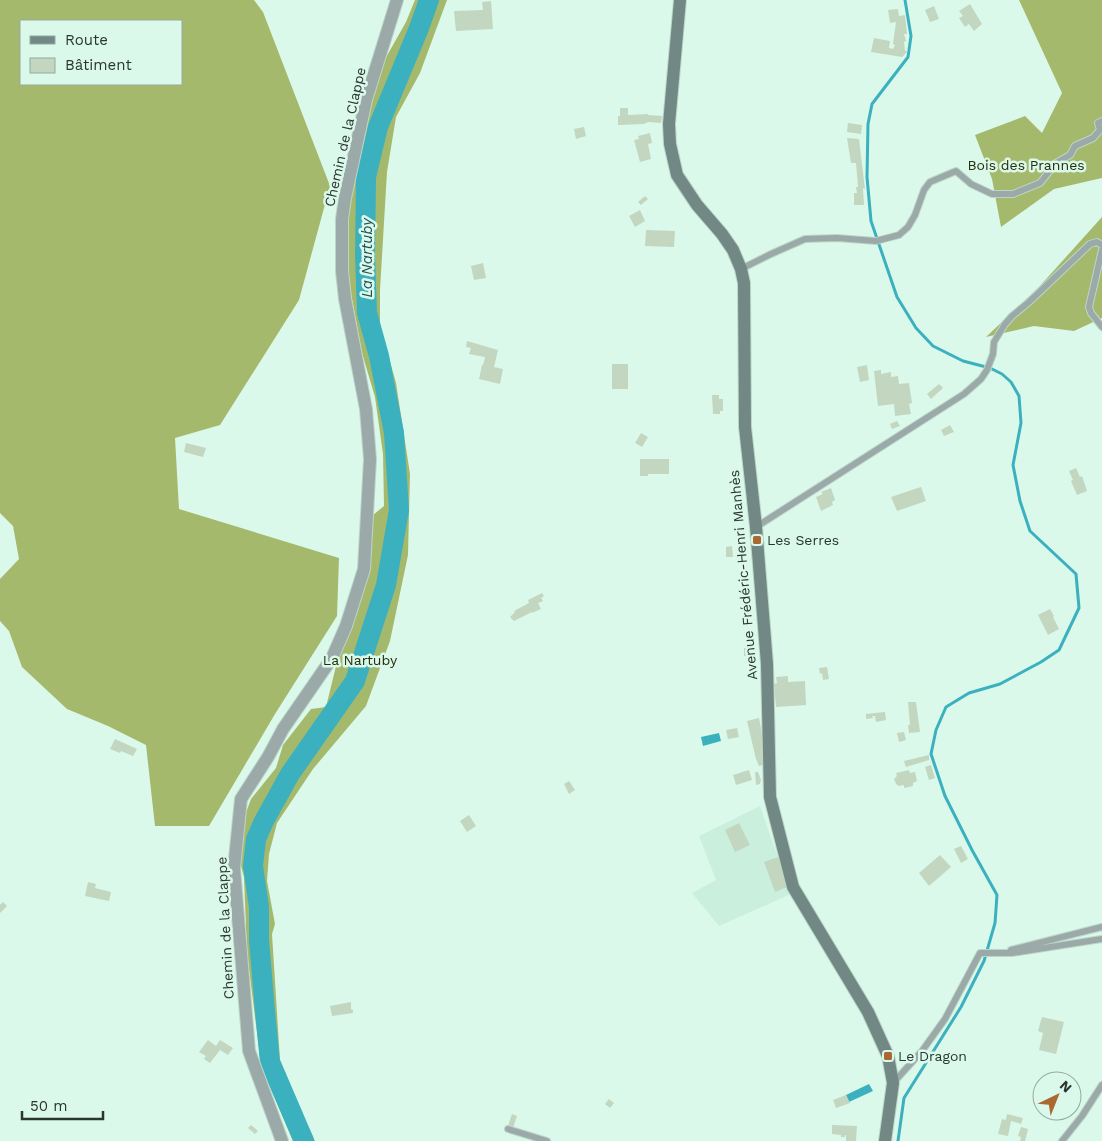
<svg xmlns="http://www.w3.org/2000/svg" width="1102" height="1141" viewBox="0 0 1102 1141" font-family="'Work Sans',sans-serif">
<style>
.built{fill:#caf0dd}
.forest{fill:#a5b96d;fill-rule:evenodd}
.water{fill:#3bb0be}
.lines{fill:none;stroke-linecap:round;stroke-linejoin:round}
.stream{stroke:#3bb0be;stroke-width:3}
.river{stroke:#3bb0be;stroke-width:20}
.building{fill:#c2d6c0}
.lane-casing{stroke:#bbd6c9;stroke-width:8}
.street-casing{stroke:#bbd6c9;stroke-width:14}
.secondary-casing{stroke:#bbd6c9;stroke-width:14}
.lane{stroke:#9baaa8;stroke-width:6}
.street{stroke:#9baaa8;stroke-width:12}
.secondary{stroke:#728885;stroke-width:12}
.poi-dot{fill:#aa6833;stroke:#dbf9ea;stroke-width:2}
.labels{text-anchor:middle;stroke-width:5;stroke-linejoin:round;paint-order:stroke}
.street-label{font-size:14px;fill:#2a3631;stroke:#dbf9ea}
.park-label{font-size:14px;fill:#262e0d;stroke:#dbf9ea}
.poi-label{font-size:14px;fill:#2a3631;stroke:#dbf9ea;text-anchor:start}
.water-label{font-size:15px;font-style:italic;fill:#1d4e55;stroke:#dbf9ea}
</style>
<rect width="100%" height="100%" fill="#dbf9ea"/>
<path class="built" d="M760,806L791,894L719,926L692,893L716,880L699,836Z"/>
<g class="forest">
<path d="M0,0H254L263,12L330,186L299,300L220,425L175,438L179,509L339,558L337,616L275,714L209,826H155L146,745L108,726L67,709L22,667L9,631L0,621V579L19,559L13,526L0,513ZM181,21V84H21V21Z"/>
<path d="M415,0H447L420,73L396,117L387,172L380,290V326L396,383L410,474L408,555L390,641L366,706L313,769L277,823L269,854L267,881L275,924L272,934L280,1060L308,1126L315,1141H293L261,1065L247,953L244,877L238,855L240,829L251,799L276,768L283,745L311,709L326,707L373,515L384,506L383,454L375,397L362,353L349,283L346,196L372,82L406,22Z"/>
<path d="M1019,0H1102V178L1054,189L1001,227L992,179L975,135L1025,116L1042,133L1062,93Z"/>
<path d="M1102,217V318L1074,331L1034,326L986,337L1039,287Z"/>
</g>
<g class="water">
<path d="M719,733L721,741L703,746L701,737Z"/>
<path d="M869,1084L873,1091L849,1102L846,1095Z"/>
</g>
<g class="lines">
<path class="stream" d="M898,1141L904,1098L961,1007L984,961L995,923L997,895L972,850L945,796L931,754L936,730L946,707L969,693L1000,684L1041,662L1059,650L1079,608L1076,574L1030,531L1020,501L1013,465L1021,423L1019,396L1011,382L1002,374L990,368L963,361L933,346L916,328L897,297L871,221L867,177L868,124L872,104L908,57L911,36L905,0"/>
<path class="river" d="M304,1141L270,1062L265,1011L259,940V907L253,866L256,839L264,821L290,774L355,681L386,585L399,510L394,433L379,356L367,313L365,255L366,177L378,127L419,28L429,0"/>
</g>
<g class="building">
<path d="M491,1L493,29L456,31L454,11L483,10L482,2Z"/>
<path d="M970,4L982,24L974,31L969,24L965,27L959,18L963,16L959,11Z"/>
<path d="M934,6L939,19L930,22L925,10Z"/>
<path d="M898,9L899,16L905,15L907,34H904L906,41L904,42L905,51H908L902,57L871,52L874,38L890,41L889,48L893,49L895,45L893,44L896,22L890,23L888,10Z"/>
<path d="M620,108H628V115L648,114V115L662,116L661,123L648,122L644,124L618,125V116H620Z"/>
<path d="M848,123L862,125L861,134L847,132Z"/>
<path d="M584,127L586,136L576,139L574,129Z"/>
<path d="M650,133L652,143L648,144L651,159L640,162L634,140L639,139L638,136Z"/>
<path d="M847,138L859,139L865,189L863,188L864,205H854V193H857L856,187H858L856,163H851Z"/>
<path d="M645,196L648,199L641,205L638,202Z"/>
<path d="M640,210L645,221L635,227L629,216Z"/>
<path d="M646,230L675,231L674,247L645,246Z"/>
<path d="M483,263L486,278L474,280L471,266Z"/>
<path d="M467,341L498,350L494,367L503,369L500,384L479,379L482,365H483L485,357L469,354L471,348L466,347Z"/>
<rect x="612" y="364" width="16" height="25"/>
<path d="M867,365L869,380L860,382L857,367Z"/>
<path d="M881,370V374L891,372V377L898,376L899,384L909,383L912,403L909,404L911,414L895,416L894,404L878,406L874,371Z"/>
<path d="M939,384L943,388L931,399L927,394Z"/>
<path d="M712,395H719V399H723V411H720V414H713Z"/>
<path d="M897,421L900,426L892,429L890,424Z"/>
<path d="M950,425L954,432L944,436L941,430Z"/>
<path d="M641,433L648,437L642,447L635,443Z"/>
<path d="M186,443L206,448L203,457L184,452Z"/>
<path d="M640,459H669V474H648V476H640Z"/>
<path d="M1076,468L1080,477L1082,476L1087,491L1077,495L1071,481L1073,480L1069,471Z"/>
<path d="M921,487L926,501L897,511L891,497Z"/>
<path d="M831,488L835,500L832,502L833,505L821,511L816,497L823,494L821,492Z"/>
<path d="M732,546L733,557H726V547Z"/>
<path d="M542,593L544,596L541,598L543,601L538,603L541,609L532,613V612L514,621L510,617L515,612L514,611L529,603L528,600Z"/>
<path d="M1050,609L1054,616L1053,617L1059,629L1048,635L1038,615Z"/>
<path d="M755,647L756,661H748L747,656H744V648Z"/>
<path d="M827,667L829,679L823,680L822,673L820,674L819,668Z"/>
<path d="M788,676V682L805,681L806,705L776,707L774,684L777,683L776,677Z"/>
<path d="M908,702H916L920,732L909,733L908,725H910Z"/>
<path d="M885,712L886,720L876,722L875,716H872L873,718L866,719V714Z"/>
<path d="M759,718L765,750L764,758L763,765L759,766L756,759L747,721Z"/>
<path d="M737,728L739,737L728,739L726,730Z"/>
<path d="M904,732L906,740L899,742L897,733Z"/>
<path d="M115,739L137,749L133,756L121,751L120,753L110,749Z"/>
<path d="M929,755V760L906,767L904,761Z"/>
<path d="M931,765L935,778L929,780L925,767Z"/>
<path d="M749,770L752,780L736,785L733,775Z"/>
<path d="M909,770L910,773L915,772L917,781L913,783V786L904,788V785L899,786L896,784L894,779L897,776L896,773Z"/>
<path d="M755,772H758L761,780L760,784L756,785Z"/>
<path d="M569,781L575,790L569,794L564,784Z"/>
<path d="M469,815L476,826L467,832L460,821Z"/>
<path d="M739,823L750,845L735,852L725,830Z"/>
<path d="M961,846L968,859L961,863L954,849Z"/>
<path d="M940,855L951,867L929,886L919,873Z"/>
<path d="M778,857L787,887L775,892L764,862Z"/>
<path d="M88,882L96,884L95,888L111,892L109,901L85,896Z"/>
<path d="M3,902L7,906L0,913V905Z"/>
<path d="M351,1002V1009L353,1010V1013L332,1016L330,1006Z"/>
<path d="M1042,1017L1064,1022L1056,1054L1039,1050L1043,1033L1038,1031Z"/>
<path d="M208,1040L216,1046L220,1040L233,1048L228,1055L220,1050L210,1063L204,1059L206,1056L199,1052Z"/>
<path d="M846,1095L850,1103L836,1108L833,1100Z"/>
<path d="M609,1099L614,1103L610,1108L605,1104Z"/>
<path d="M512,1114L517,1116L513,1128L508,1126Z"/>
<path d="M1007,1114L1023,1118L1021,1124L1011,1121L1008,1136L998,1134L1002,1119L1006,1120Z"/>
<path d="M251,1125L258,1131L255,1134L248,1128Z"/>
<path d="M832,1125L857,1126L856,1141H846V1135H845V1137H841V1135L832,1134Z"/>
<path d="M1021,1127L1028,1129L1025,1141H1020L1021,1137L1018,1136Z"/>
</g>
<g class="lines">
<g class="lane-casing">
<g id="lane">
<path d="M1102,250L1089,307L1091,313L1102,327"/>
<path d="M741,269L771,254L805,239L837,238L876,241L899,235L908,227L915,215L924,190L930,182L956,171L971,184L992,194H1013L1040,183L1056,163L1070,155L1075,146L1093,138L1100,130L1098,123L1102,121"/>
<path d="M756,527L964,394L981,379L987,370L993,354L994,342L1005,324L1012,316L1029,302L1090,244L1097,242L1102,245"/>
<path d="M1011,950L1102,927"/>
<path d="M894,1082L922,1051L945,1019L980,953H1012L1102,939"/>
<path d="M508,1129L547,1141"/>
<path d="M1062,1141L1082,1116L1102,1085"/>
</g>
</g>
<g class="street-casing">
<path id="street" d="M282,1141L249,1051L234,868L241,799L268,757L283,729L332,658L346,626L364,569L370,459L366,409L345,299L342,271V219L345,198L366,100L397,0"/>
</g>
<g class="secondary-casing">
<path id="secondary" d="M680,0L669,124L670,144L677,175L697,205L722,234L733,250L741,269L744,283L745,427L756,527L767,664L770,797L793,887L868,1012L888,1056L893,1083L885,1141"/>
</g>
<use href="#lane" class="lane"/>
<use href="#street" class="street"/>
<use href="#secondary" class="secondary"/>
</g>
<g class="poi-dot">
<rect x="752" y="535" width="10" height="10" rx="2.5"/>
<rect x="883" y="1051" width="10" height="10" rx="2.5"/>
</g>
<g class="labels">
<g class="street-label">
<text transform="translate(345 137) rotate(-77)" y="5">Chemin de la Clappe</text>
<text transform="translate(743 575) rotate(-95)" y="5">Avenue Frédéric-Henri Manhès</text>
<text transform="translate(225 928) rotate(-93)" y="5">Chemin de la Clappe</text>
</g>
<g class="park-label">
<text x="1026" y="170">Bois des Prannes</text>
<text x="360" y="665">La Nartuby</text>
</g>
<g class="poi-label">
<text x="767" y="545">Les Serres</text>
<text x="898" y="1061">Le Dragon</text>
</g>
<g class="water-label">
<text transform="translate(367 258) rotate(-90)" y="5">La Nartuby</text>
</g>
</g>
<rect x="20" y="20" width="162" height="65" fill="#dbf9ea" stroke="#94aba0"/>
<rect x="30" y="36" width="25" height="8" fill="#728885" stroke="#94aba0"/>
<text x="65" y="45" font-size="15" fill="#2a3631">Route</text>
<rect x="30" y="58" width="25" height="15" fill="#c2d6c0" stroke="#94aba0"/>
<text x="65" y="70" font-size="15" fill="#2a3631">Bâtiment</text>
<g transform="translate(1057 1096) rotate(43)"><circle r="24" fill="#dbf9ea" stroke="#94aba0"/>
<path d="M0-4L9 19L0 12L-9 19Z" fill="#aa6833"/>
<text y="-8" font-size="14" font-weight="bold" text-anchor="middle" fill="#2a3631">N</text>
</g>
<path d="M22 1111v8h81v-8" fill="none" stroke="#2a3631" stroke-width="2.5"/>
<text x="30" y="1111" font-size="15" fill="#2a3631" stroke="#dbf9ea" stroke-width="4" paint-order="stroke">50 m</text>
</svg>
